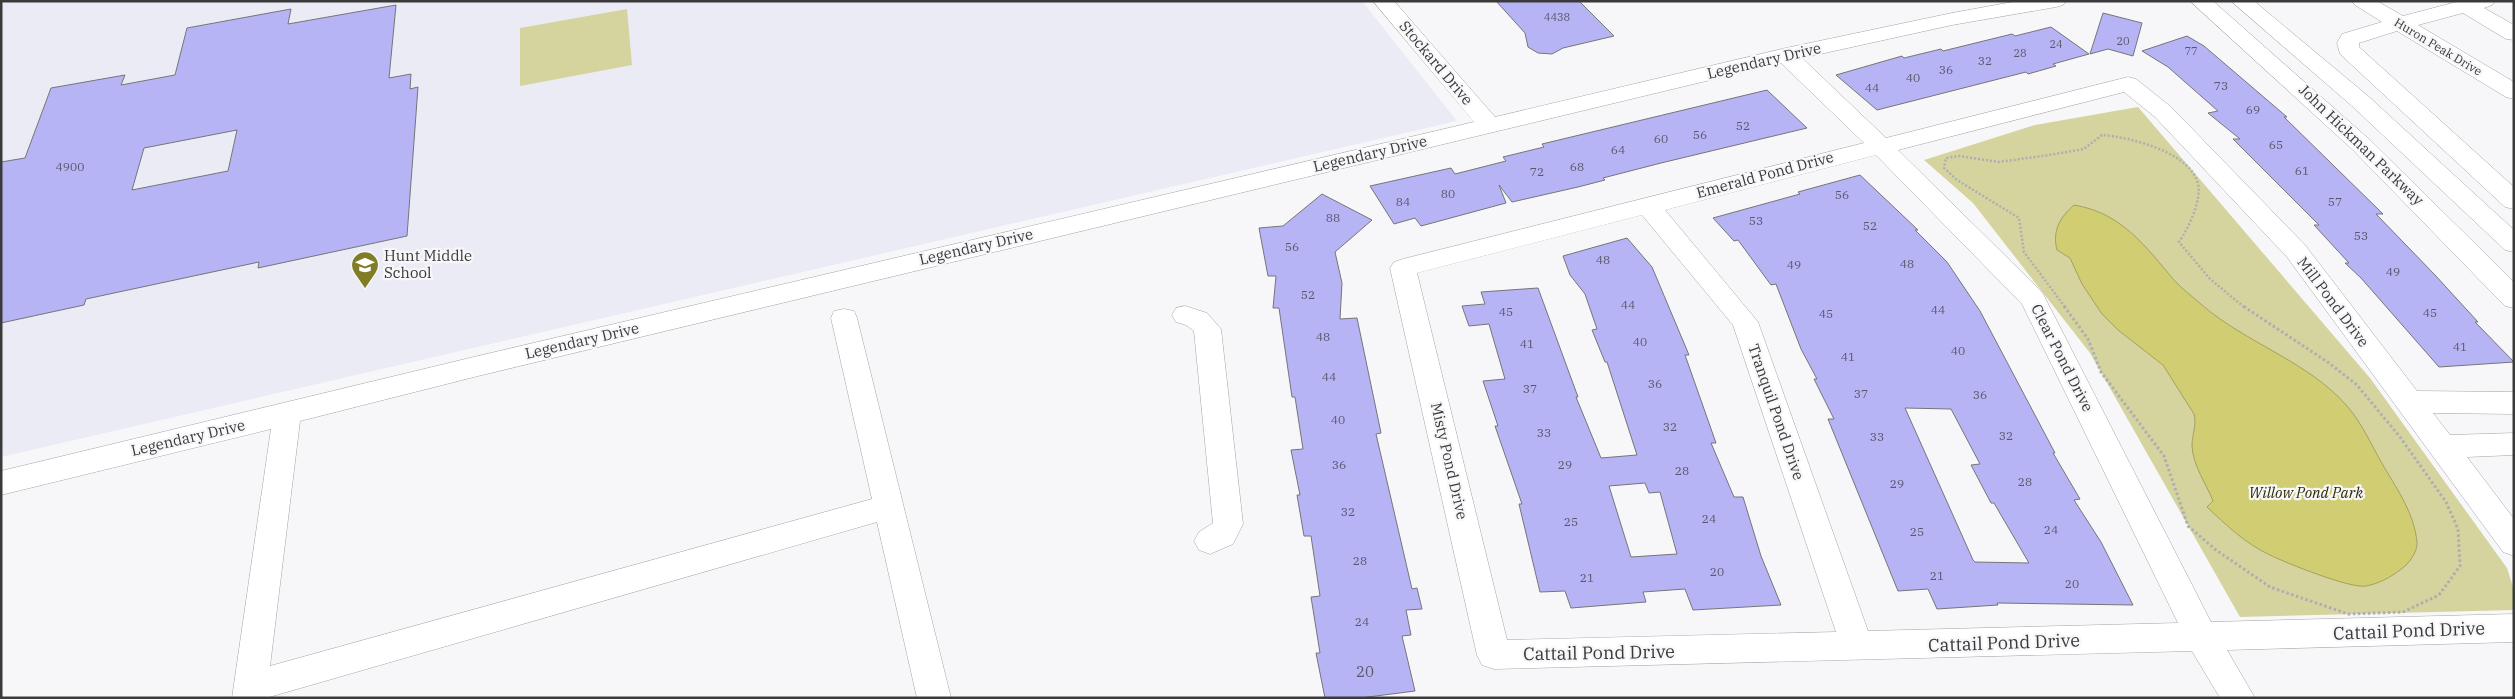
<svg xmlns="http://www.w3.org/2000/svg" width="2515" height="699" viewBox="0 0 2515 699" font-family="'IBM Plex Serif',serif">
<style>
.built{fill:#ebebf6}
.green{fill:#d5d49e}
.water{fill:#d1cd72;stroke:#a4a162}
.building{fill:#b7b4f5;stroke:#757578;fill-rule:evenodd}
.lines{fill:none;stroke-linecap:round;stroke-linejoin:round}
.minor-casing{stroke:#a4a4a7;stroke-width:1}
.path-far1{stroke:#aeaeb0;stroke-width:2.5;stroke-dasharray:2 2;stroke-linecap:butt}
.path{stroke:#aeaeb0;stroke-width:3;stroke-dasharray:2.5 2.5;stroke-linecap:butt}
.minor{fill:#fff;fill-rule:evenodd}
.labels{text-anchor:middle;stroke-width:4.5;stroke-linejoin:round;paint-order:stroke}
.far-number-label{font-size:11px;fill:#59586a}
.far-street-label{font-size:12px;fill:#3a3a3b;stroke:#f7f7fa}
.number-label{font-size:12px;fill:#59586a}
.street-label{font-size:15px;fill:#3a3a3b;stroke:#f7f7fa}
.poi-label{font-size:15px;fill:#3a3a3b;stroke:#f7f7fa;text-anchor:start}
.park-label{font-size:15px;font-style:italic;fill:#2d2a02;stroke:#f7f7fa}
.near-number-label{font-size:15px;fill:#59586a}
.near-street-label{font-size:18px;fill:#3a3a3b;stroke:#f7f7fa}
</style>
<rect width="100%" height="100%" fill="#f7f7fa"/>
<path class="built" d="M1,1H1362L1457,121L1,457Z"/>
<g class="green">
<path d="M627,9L632,65L520,86V28Z"/>
<path d="M2138,107L2370,378L2507,568L2514,590V610L2240,617L2090,353L1973,203L1924,160L2035,125Z"/>
</g>
<path class="water" d="M2074,205C2122,213 2145,246 2174,280C2182,289 2193,297 2202,305C2246,343 2309,362 2347,406C2362,423 2373,448 2384,467C2399,492 2414,514 2417,542C2418,552 2408,565 2400,570C2391,577 2378,584 2366,586C2351,589 2286,563 2270,555C2246,544 2226,525 2207,507L2213,501C2206,483 2193,466 2192,446C2192,434 2197,425 2194,414L2163,365L2118,330L2102,314L2082,284L2070,258L2057,250C2052,231 2060,217 2074,205Z"/>
<g class="building">
<path d="M1496,1H1579L1614,36L1563,48L1552,54L1538,53L1528,47L1525,33Z"/>
<path d="M396,5L389,78L411,74L410,89L418,87L407,236L258,268L259,262L86,299L84,305L1,323V162L25,158L51,88L125,75L121,85L175,75L187,28L291,9L288,24ZM237,130L228,171L132,190L144,148Z"/>
<path d="M2103,13L2142,23L2133,56L2108,49L2090,54Z"/>
<path d="M2051,27L2089,54L2053,64L2056,66L2028,74L2026,72L1877,110L1836,75L1902,56L1904,58L1941,49L1943,51L2012,34L2015,36Z"/>
<path d="M2187,36L2204,46L2287,117H2284L2383,214H2376L2435,275L2478,322H2475L2514,362L2439,367L2361,278L2345,263H2349L2314,225H2319L2233,139H2240L2208,113L2218,111L2168,67L2142,51Z"/>
<path d="M1767,90L1807,128L1661,163L1603,178L1605,180L1578,187L1512,202L1499,185L1506,203L1421,226L1415,218L1394,224L1370,186L1451,168L1455,174L1506,161L1503,157L1544,147L1542,144Z"/>
<path d="M1860,175L1918,230H1915L1947,262L1980,311L2055,453H2053L2080,499L2074,500L2101,542L2133,605L1997,603L1998,605L1937,609L1928,589L1898,591L1828,419H1834L1814,379H1817L1801,349L1776,284L1771,285L1738,240L1734,241L1713,218L1800,194L1798,192ZM1905,408L1951,409L1980,464L1971,465L1991,503H1994L2029,563L1975,562L1973,560Z"/>
<path d="M1322,194L1372,220L1335,252L1342,283L1340,319L1357,318L1381,433L1376,434L1412,589L1417,588L1422,609L1406,610L1411,635L1402,636L1415,691L1360,698H1325L1316,653H1320L1311,597L1320,596L1311,536H1304L1297,495H1300L1291,450L1303,449L1295,397H1292L1279,308H1273L1276,276H1268L1259,228L1283,226Z"/>
<path d="M1627,238L1652,267L1689,355H1685L1716,443H1711L1734,497H1743L1761,556L1781,605L1693,610L1685,589L1643,592L1646,602L1571,608L1565,591L1540,592L1519,504H1522L1495,426H1498L1483,381L1505,379L1489,324L1469,326L1462,306L1485,304L1481,292L1538,288L1578,397H1576L1601,458L1637,455L1607,362H1605L1592,330L1597,329L1585,294L1570,275L1563,256ZM1645,483L1649,493L1660,492L1677,554L1631,557L1609,486Z"/>
</g>
<g class="lines">
<g class="minor-casing">
<g id="minor">
<path d="M1373,1H1394L1495,117L1786,48L1952,13L2018,1H2066L2063,5L2056,7L1952,25L1802,58L1886,138L2128,77L2136,79L2171,107L2305,245L2417,391L2514,392V414L2433,413L2450,435L2514,433V455L2467,457L2514,519V556L2503,552L2287,257L2155,117L2124,92L1898,150L2042,292L2211,622L2514,614V642L2227,650L2255,698H2220L2192,651L1494,669L1482,665L1477,655L1390,268L1394,262L1403,259L1864,143L1781,63L478,376L300,421L270,666L872,499L831,318L834,311L844,309L854,311L857,318L951,698H917L877,522L266,698H232L271,429L1,495V471L478,356L1474,122ZM1876,155L2022,304L2178,623L1868,631L1758,322L1665,210ZM1642,215L1733,325L1836,632L1507,640L1417,273Z"/>
<path d="M2190,1H2213L2370,140L2514,282V308L2505,306L2353,150Z"/>
<path d="M2231,1H2254L2368,96L2514,230V252L2505,250L2352,106Z"/>
<path d="M2352,1H2377L2403,16L2460,1H2495L2492,5L2484,8L2514,25V40L2506,39L2463,13L2418,25L2514,82V99L2506,97L2397,31L2359,43V47L2514,187V209L2505,207L2340,54L2337,43L2342,34L2382,22L2355,5Z"/>
<path d="M1185,306L1207,313L1221,329L1243,524L1233,544L1210,554L1199,550L1194,541L1199,532L1213,523L1194,331L1186,325L1176,322L1172,315L1176,308Z"/>
</g>
</g>
<path class="path-far1" d="M2065,307L2024,252L2019,218L1957,180L1944,168L1946,158L1959,156L1999,162L2049,155L2084,149L2102,135C2129,137 2191,152 2198,184C2202,200 2188,229 2179,242L2210,279L2244,307"/>
<path class="path" d="M2064,306L2088,339L2101,372L2164,456L2188,526L2216,550L2270,587L2348,614L2403,612L2439,595L2460,566L2458,529L2446,502L2400,437L2357,385L2329,363L2243,306"/>
<use href="#minor" class="minor"/>
</g>
<defs>
<g id="school-pin" transform="scale(1.4375)"><path d="M0 17L-7.5 6A9.5 9.5 0 1 1 7.5 6Z" fill="#817d24" stroke="#f7f7fa"/><path d="M0-5L7-2L0 1L-7-2ZM-4 1L0 2.5L4 1V4Q0 6-4 4Z" fill="#fff"/></g>
</defs>
<g fill-rule="evenodd">
<use href="#school-pin" x="365" y="265"/>
</g>
<g class="labels">
<g class="far-number-label">
<text x="1557" y="21">4438</text>
<text x="2123" y="45">20</text>
<text x="2056" y="48">24</text>
<text x="2191" y="55">77</text>
<text x="2020" y="57">28</text>
</g>
<g class="far-street-label">
<text transform="translate(2438 47) rotate(31)" y="4">Huron Peak Drive</text>
</g>
<g class="number-label">
<text x="1985" y="65">32</text>
<text x="1946" y="74">36</text>
<text x="1913" y="82">40</text>
<text x="2221" y="90">73</text>
<text x="1872" y="92">44</text>
<text x="2253" y="114">69</text>
<text x="1743" y="130">52</text>
<text x="1700" y="139">56</text>
<text x="1661" y="143">60</text>
<text x="2276" y="149">65</text>
<text x="1618" y="154">64</text>
<text x="70" y="171">4900</text>
<text x="1577" y="171">68</text>
<text x="2302" y="175">61</text>
<text x="1537" y="176">72</text>
<text x="1448" y="198">80</text>
<text x="1842" y="199">56</text>
<text x="1403" y="206">84</text>
<text x="2335" y="206">57</text>
<text x="1333" y="222">88</text>
<text x="1756" y="225">53</text>
<text x="1870" y="230">52</text>
<text x="2361" y="240">53</text>
<text x="1292" y="251">56</text>
<text x="1603" y="264">48</text>
<text x="1907" y="268">48</text>
<text x="1794" y="269">49</text>
<text x="2393" y="276">49</text>
<text x="1308" y="299">52</text>
<text x="1628" y="309">44</text>
<text x="1938" y="314">44</text>
<text x="1506" y="316">45</text>
<text x="2430" y="317">45</text>
<text x="1826" y="318">45</text>
<text x="1323" y="341">48</text>
<text x="1640" y="346">40</text>
<text x="1527" y="348">41</text>
<text x="2460" y="351">41</text>
<text x="1958" y="355">40</text>
<text x="1848" y="361">41</text>
<text x="1329" y="381">44</text>
<text x="1655" y="388">36</text>
<text x="1530" y="393">37</text>
<text x="1861" y="398">37</text>
<text x="1980" y="399">36</text>
<text x="1338" y="424">40</text>
<text x="1670" y="431">32</text>
<text x="1544" y="437">33</text>
<text x="2006" y="440">32</text>
<text x="1877" y="441">33</text>
<text x="1339" y="469">36</text>
<text x="1565" y="469">29</text>
<text x="1682" y="475">28</text>
<text x="2025" y="486">28</text>
<text x="1897" y="488">29</text>
<text x="1348" y="516">32</text>
<text x="1709" y="523">24</text>
<text x="1571" y="526">25</text>
<text x="2051" y="534">24</text>
<text x="1917" y="536">25</text>
<text x="1360" y="565">28</text>
<text x="1717" y="576">20</text>
<text x="1937" y="580">21</text>
<text x="1587" y="582">21</text>
<text x="2072" y="588">20</text>
<text x="1362" y="626">24</text>
</g>
<g class="street-label">
<text transform="translate(1764 61) rotate(-13)" y="5">Legendary Drive</text>
<text transform="translate(1436 63) rotate(50)" y="5">Stockard Drive</text>
<text transform="translate(2361 145) rotate(44)" y="5">John Hickman Parkway</text>
<text transform="translate(1370 154) rotate(-13)" y="5">Legendary Drive</text>
<text transform="translate(1765 175) rotate(-15)" y="5">Emerald Pond Drive</text>
<text transform="translate(976 247) rotate(-13)" y="5">Legendary Drive</text>
<text transform="translate(2333 302) rotate(53)" y="5">Mill Pond Drive</text>
<text transform="translate(582 341) rotate(-13)" y="5">Legendary Drive</text>
<text transform="translate(2062 358) rotate(63)" y="5">Clear Pond Drive</text>
<text transform="translate(1776 412) rotate(71)" y="5">Tranquil Pond Drive</text>
<text transform="translate(188 438) rotate(-13)" y="5">Legendary Drive</text>
<text transform="translate(1449 461) rotate(77)" y="5">Misty Pond Drive</text>
</g>
<g class="poi-label">
<text x="384" y="261">Hunt Middle<tspan x="384" dy="17">School</tspan></text>
</g>
<g class="park-label">
<text x="2306" y="498">Willow Pond Park</text>
</g>
<g class="near-number-label">
<text x="1365" y="677">20</text>
</g>
<g class="near-street-label">
<text transform="translate(2409 631) rotate(-2)" y="6">Cattail Pond Drive</text>
<text transform="translate(2004 643) rotate(-2)" y="6">Cattail Pond Drive</text>
<text transform="translate(1599 653) rotate(-1)" y="6">Cattail Pond Drive</text>
</g>
</g>
<rect width="2515" height="699" fill="none" stroke="#3a3a3b" stroke-width="5"/>
</svg>
